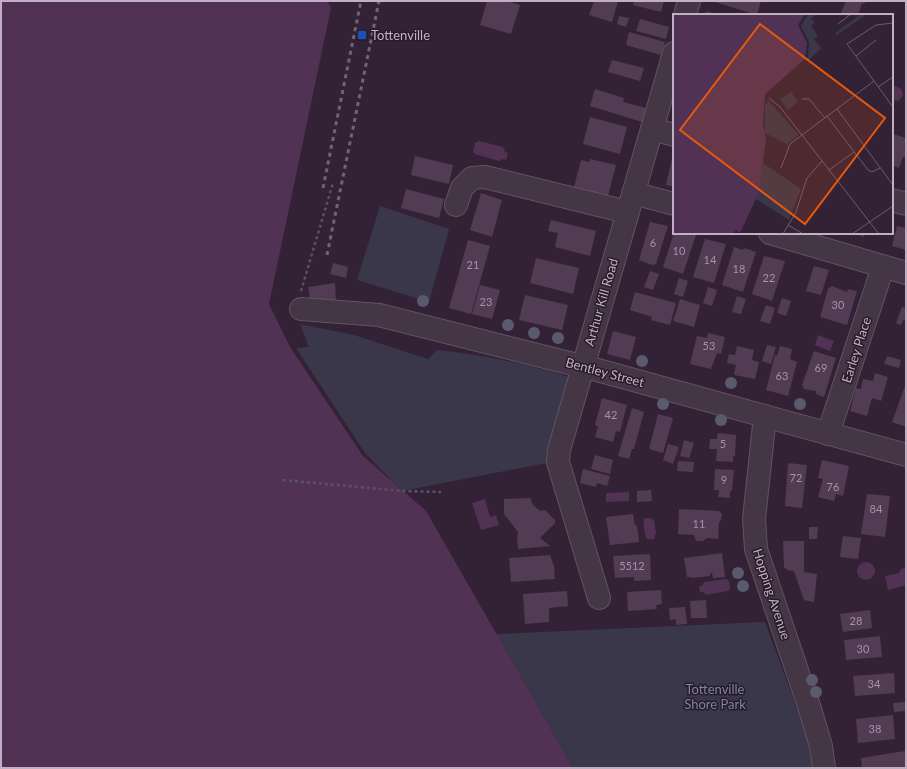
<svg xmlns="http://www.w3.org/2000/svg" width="907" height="769" viewBox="0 0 907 769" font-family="Lato,sans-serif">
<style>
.green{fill:#3a374a}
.water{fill:#513255}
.building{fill:#513c53}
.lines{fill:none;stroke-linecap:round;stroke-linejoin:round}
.minor-casing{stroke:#625364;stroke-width:24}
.path{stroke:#5a5264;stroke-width:2.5;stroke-dasharray:3 3;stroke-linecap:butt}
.minor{stroke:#453646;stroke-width:22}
.rail{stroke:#746176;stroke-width:3;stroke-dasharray:4 4;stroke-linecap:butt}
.tree{fill:#5a5a6e}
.transit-dot{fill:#1a4fb4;stroke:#291b2b;stroke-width:1.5}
.labels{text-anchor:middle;stroke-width:3;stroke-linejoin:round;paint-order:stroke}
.number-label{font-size:11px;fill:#a593a7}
.poi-label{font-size:13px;fill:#c1b0c3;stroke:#291b2b;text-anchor:start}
.street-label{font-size:13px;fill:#c1b0c3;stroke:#291b2b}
.park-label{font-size:13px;fill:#79889c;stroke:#291b2b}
.inset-road{fill:none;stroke:#6c5b6e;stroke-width:1}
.view{fill:#e8590c;fill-opacity:0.15;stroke:#e8590c;stroke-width:2}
.inset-edge{fill:none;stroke:#c1b0c3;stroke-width:2}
</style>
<rect width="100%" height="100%" fill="#332235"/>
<g class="green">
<path d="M380,206L449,229L429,302L357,280Z"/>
<path d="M300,324L354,335L428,359L437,350C481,355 527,363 569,377L546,463L402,491L365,453L296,348L309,347Z"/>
<path d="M765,622L796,706L807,733L812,768H573L496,634Z"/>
</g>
<g class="water">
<path d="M1,1H327L331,8L269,304L290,347L363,456L426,511L573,768H1Z"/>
<path d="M892,85C898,87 903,88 903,95L899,101L892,100Z"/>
<path d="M479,141L503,147L505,152L508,153L506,160L503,159L499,161L475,154L473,152L475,143Z"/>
<path d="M818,335L834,341L830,351L815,345Z"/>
<path d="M629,492V501L606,502V493Z"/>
<path d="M485,499L490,517L496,515L499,525L481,530L472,503Z"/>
<path d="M646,518H650L654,520L656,533L654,539H647C644,535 643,523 644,519Z"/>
<circle cx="866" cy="571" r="9"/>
<path d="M906,567V585L888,590L885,576L899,573L901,569Z"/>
<path d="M726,579L729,581L730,589L728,591L706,595L703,592H700L699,586H702L704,582Z"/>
</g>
<g class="building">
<path d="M487,1H507L520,5L511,34L480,25Z"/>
<path d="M594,1H618L612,22L589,15Z"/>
<path d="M634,1H664L661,12L633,5Z"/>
<path d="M712,1H761L757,15Z"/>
<path d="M846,1H866L864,4L862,3L858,15H840Z"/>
<path d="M706,11L720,15H705Z"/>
<path d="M619,16L629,18L626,27L617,24Z"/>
<path d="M640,19L669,27L666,39L636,31Z"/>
<path d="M629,32L665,42L661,55L626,45Z"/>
<path d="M612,60L644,68L640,81L608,72Z"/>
<path d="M595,89L624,98L623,102L646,108L642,122L590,106Z"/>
<path d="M590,117L627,127L620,154L583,144Z"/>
<path d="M893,134L906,138V153L905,157H903L899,168L892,165Z"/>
<path d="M415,156L453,165L449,184L411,175Z"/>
<path d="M672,158H674V187L666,185Z"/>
<path d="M590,159L616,165L608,196L574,187L581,160L589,162Z"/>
<path d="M406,189L444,199L439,218L401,208Z"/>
<path d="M481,193L502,200L492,237L470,230Z"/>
<path d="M551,220L596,231L590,256L555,247L558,233L548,231Z"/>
<path d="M650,222L668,226L656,264L652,265L639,260Z"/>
<path d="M897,226L906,228V250L892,246Z"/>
<path d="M674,233H691L696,235L683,274L663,267Z"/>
<path d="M853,233H865L864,237Z"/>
<path d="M705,239L726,244L714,283L693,277Z"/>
<path d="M468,240L490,246L471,314L449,308Z"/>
<path d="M734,247L743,250L744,248L756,252L743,292L722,285Z"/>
<path d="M764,256L785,261L772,301L752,294Z"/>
<path d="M536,258L579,268L573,294L530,283Z"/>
<path d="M333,263L348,267L346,278L330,274Z"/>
<path d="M814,266L829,270L821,295L806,291Z"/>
<path d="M650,271L659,274L653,290L644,287Z"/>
<path d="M679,278L688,281L683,297L674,294Z"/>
<path d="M335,283L336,303L311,306L308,287Z"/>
<path d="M480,285L500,290L492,319L472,314Z"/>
<path d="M832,286L847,292L848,289L857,291L847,325L820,317L828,289Z"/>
<path d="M708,287L717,290L712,306L703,303Z"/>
<path d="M635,292L676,303L670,325L651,320L652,317L630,310Z"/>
<path d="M525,295L568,305L562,330L519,320Z"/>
<path d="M737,296L746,299L741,314L732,312Z"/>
<path d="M782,298L791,301L786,316L777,313Z"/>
<path d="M680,299L700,305L694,327L673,321Z"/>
<path d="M766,305L775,308L770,324L760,321Z"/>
<path d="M902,307L906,308V321L903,320L901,325L896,323Z"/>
<path d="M613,331L636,337L630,360L607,354Z"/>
<path d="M708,333L725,337L721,354L717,353L711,369L690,364L697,336L707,338Z"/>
<path d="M767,345L776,347L771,364L762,361Z"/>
<path d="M737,346L754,350L752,360L759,362L755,379L734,375L736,365L727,363L729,354L735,355Z"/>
<path d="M780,346L792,349L790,359L797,362L788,396L766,390L775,355L777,356Z"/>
<path d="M814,351L836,358L824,397L816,394V391L804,389L802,385Z"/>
<path d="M887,356L901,360L899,368L884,364Z"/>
<path d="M875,373L888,377L881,401L872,398L867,416L850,411L856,388L861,389L863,379L873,381Z"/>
<path d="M906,383V427L892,422Z"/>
<path d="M602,398L627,405L620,432L616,431L613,442L595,437L598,426L595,425Z"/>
<path d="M632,408L644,412L634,449H632L629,459L618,456Z"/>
<path d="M658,414L673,418L663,453L649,449Z"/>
<path d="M718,433L736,435L735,456H733V462L716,461L717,449H709L710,439H717Z"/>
<path d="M684,440L694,443L689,458L680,456Z"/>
<path d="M668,444L679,447L673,464L663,460Z"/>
<path d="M595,455L613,460L610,474L591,469Z"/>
<path d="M822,460L849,466L843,496L836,494L834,501L818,497L823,479L818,478Z"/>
<path d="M678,461L694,462L693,472L677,471Z"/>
<path d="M788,463L807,465L802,508L785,506Z"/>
<path d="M583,469L610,476L607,486L597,483L596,487L580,483Z"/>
<path d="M715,469L734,470L732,491H730V498L718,497L719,490H714Z"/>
<path d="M651,490L652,501L637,502V491Z"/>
<path d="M867,494L890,496L885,537L861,534Z"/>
<path d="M530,498L533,505L540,511L545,510L555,520V523L540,538L550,546L518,549L517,537L518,532L504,514V499Z"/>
<path d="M679,509L719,511L722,514L721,520L719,523L718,539L707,538L703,541H696L694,535L678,534Z"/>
<path d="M633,514L635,526L637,525L639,542L610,545L606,517Z"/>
<path d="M809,527H818L817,539H809Z"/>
<path d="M843,536L861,538L858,559L840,557Z"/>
<path d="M783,541H804V572L817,574L814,602L804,600L794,571L787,570L784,567Z"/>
<path d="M722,553L725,577L713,578L712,573L710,574V576L692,578L691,577H687L684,558Z"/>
<path d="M650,554L651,580L634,581V577L615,578L613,556Z"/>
<path d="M550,555L554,566L555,579L511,582L509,558Z"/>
<path d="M661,590L662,604L656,605L657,609L628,611L627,592Z"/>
<path d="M567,591L568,606L549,608V622L525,624L523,594Z"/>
<path d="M706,600L707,618H691L690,601Z"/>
<path d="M685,607L687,624L676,625V619L670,620L669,608Z"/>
<path d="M870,610L872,628L843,632L840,614Z"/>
<path d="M880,636L882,657L846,660L844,640Z"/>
<path d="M894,673L895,693L855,696L853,676Z"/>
<path d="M906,702V711L894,712L893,703Z"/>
<path d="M893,715L895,739L858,743L856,719Z"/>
<path d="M905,751L906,767L862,768L861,758Z"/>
</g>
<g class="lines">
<g class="minor-casing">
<g id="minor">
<path d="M685,15L689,1"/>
<path d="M652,129L674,135"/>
<path d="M633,193L674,204"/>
<path d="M892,200L906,204"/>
<path d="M456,205L462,188L472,178L485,177L627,212"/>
<path d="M770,233L906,273"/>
<path d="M301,309L379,315L601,371L906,455"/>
<path d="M765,416L754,519L756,549L809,706L821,746L824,768"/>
<path d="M828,434L883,267"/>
<path d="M599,598L558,462L559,450L674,53"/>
</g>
</g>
<g class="path">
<path d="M301,291L333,183"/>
<path d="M283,480L402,491L441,492"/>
</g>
<use href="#minor" class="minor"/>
<g class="rail">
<path d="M323,188L361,1"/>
<path d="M327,255L379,1"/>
</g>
</g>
<g class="tree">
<circle cx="423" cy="301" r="6"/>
<circle cx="508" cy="325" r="6"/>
<circle cx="534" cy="333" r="6"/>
<circle cx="558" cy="338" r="6"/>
<circle cx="642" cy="361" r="6"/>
<circle cx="731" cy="383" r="6"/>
<circle cx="663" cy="404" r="6"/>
<circle cx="800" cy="404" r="6"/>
<circle cx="721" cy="420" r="6"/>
<circle cx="738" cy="573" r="6"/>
<circle cx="743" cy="586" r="6"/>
<circle cx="812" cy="680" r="6"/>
<circle cx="816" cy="692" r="6"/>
</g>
<rect class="transit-dot" x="357" y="30" width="10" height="10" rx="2"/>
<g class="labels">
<g class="number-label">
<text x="653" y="247">6</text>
<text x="679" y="255">10</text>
<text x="710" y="264">14</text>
<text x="473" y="269">21</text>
<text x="739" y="273">18</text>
<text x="769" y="282">22</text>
<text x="486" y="306">23</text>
<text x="838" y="309">30</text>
<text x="709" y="350">53</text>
<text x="821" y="372">69</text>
<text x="782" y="380">63</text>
<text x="611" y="419">42</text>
<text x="723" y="448">5</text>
<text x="796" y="482">72</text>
<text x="724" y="484">9</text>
<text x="833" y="491">76</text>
<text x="876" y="513">84</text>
<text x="699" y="528">11</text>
<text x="632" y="570">5512</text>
<text x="856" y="625">28</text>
<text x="863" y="653">30</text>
<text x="874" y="688">34</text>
<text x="875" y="733">38</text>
</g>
<g class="poi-label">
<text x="371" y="40">Tottenville</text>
</g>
<g class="street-label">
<text transform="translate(601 302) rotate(-74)" y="5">Arthur Kill Road</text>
<text transform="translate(856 350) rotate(-72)" y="5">Earley Place</text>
<text transform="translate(605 372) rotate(15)" y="5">Bentley Street</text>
<text transform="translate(772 594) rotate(72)" y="5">Hopping Avenue</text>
</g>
<g class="park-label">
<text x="715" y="694">Tottenville<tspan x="715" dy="15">Shore Park</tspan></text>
</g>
</g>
<g transform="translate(673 14)">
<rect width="220" height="220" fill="#332235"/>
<path d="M135,0H143L138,5L142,8L138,12L145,22L141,25L148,34L135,47L136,28L128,12ZM188,0H194L164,21L162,19ZM118,78L125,88L115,96L107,85ZM95,86L126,121L114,130L92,119V89L94,90ZM90,149L128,175L116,206L83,185Z" fill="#3a374a"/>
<path d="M0,0H132L125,11L134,29L132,45L92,80L90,110L93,125L86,178L67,219L63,216L60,220H0Z" fill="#513255"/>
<path class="inset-road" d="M220,9L203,11L174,30L220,93M165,10L178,0M183,42L203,26M205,73L220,63M96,84L107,93L206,220M129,85H136L152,104M164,95L220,171M154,102L195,156L199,158L207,154M108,154L117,130L201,67M156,156L181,138M115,211L130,220M110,220L123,198L134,164L149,147M179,220L220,192"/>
<path class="view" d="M87,10L212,104L132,210L7,116Z"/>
<rect width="220" height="220" class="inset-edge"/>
</g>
<rect width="907" height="769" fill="none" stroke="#c1b0c3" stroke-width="4"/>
</svg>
